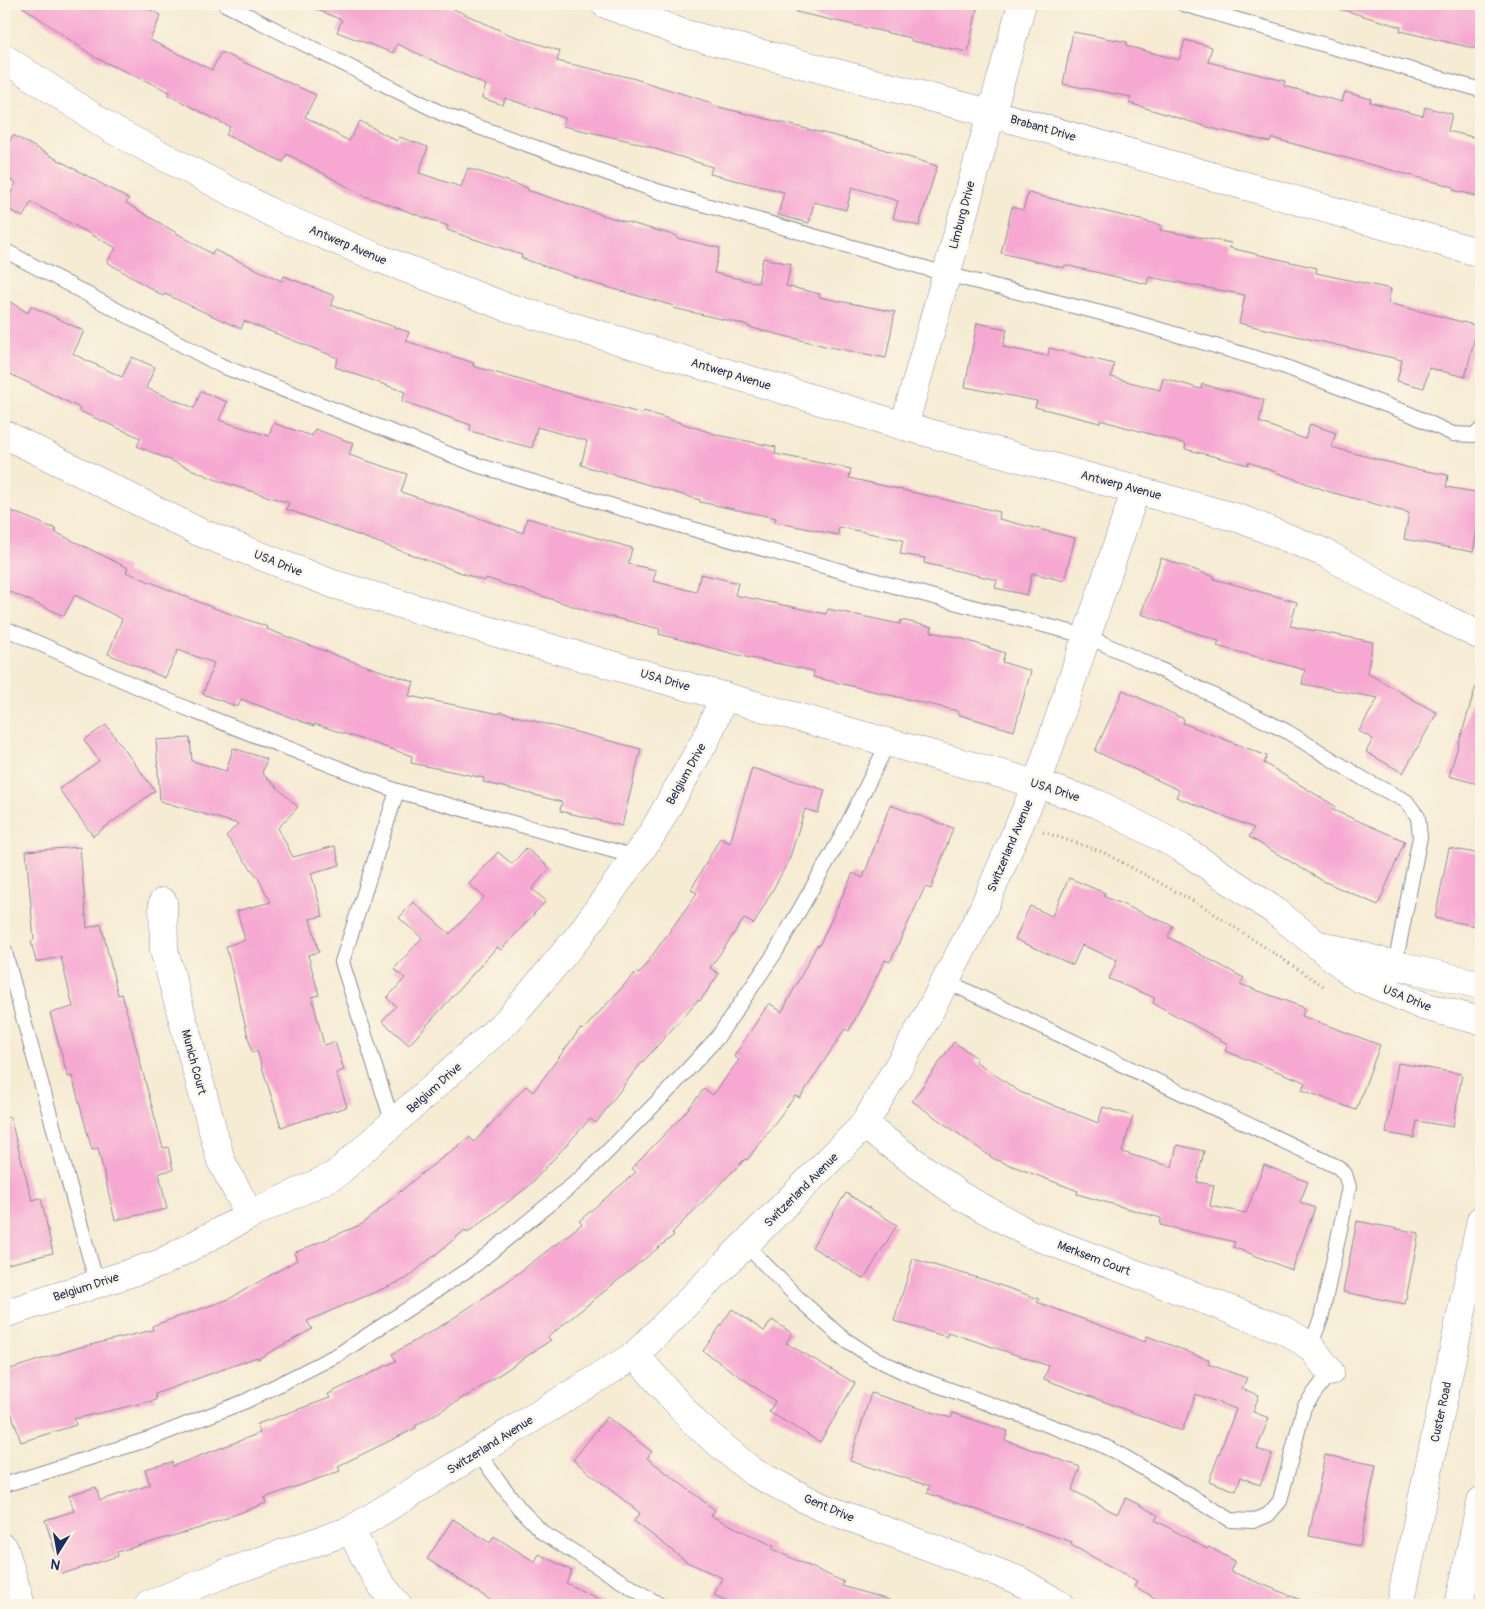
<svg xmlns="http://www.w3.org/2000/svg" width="1485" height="1609" viewBox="0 0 1485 1609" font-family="Pangolin,sans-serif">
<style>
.building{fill:#f6a8d2}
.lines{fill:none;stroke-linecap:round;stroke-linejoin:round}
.service-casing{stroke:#888d98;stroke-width:16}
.minor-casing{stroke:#888d98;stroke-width:29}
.tertiary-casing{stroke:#888d98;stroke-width:29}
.primary-casing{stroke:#888d98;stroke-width:29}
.path{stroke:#888d98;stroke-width:3;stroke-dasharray:1 4;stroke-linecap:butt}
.service{stroke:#fff;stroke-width:14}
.minor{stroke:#fff;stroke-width:28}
.tertiary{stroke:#fff;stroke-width:28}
.primary{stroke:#fff;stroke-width:28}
.labels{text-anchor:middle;stroke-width:4.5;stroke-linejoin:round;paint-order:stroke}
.street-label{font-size:12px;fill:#1b2f5e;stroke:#fcf5e5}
</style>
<rect width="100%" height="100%" fill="#fcf5e5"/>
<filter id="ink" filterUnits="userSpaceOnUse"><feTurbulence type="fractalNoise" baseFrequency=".02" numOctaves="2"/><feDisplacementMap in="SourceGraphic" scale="10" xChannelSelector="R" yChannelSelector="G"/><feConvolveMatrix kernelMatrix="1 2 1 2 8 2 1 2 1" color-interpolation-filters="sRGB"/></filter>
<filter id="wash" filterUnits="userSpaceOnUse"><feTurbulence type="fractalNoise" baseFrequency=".0096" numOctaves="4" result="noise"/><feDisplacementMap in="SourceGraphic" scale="20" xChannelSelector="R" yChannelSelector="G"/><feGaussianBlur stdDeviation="1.12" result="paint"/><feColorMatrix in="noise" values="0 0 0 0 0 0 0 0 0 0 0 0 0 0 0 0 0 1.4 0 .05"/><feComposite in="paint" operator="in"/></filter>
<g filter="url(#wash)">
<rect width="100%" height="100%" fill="#f6ebd3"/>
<g id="blocks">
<g class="building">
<path d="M19,4H137L161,15L150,40L212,70L221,52L316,95L305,117L349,141L360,121L397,141L399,137L428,147L419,173L461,187L468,168L528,188L527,190L612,218L677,236V238L720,248L714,273L758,283L763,258L791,264L786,286L820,294L819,297L895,312L886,358L825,346L748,327V325L673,308L674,306L596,284L521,258L522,255L447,230L448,226L365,196L287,154L283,162L226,135L230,127L168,95L170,92L96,58Z"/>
<path d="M303,4H443L508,34L560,51L557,61L632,78L712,103L711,105L863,143L937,166L919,226L893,218L898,201L852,187L846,210L814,202L809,223L778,215L784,192L710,174L712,167L634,142L563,126L565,118L505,98L503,105L482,98L486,85L397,44L393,53L337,32L342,20Z"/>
<path d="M797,4H978L968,52L911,41V38L796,12Z"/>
<path d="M1340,4H1481V50L1400,31L1401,27L1340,9Z"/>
<path d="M1073,32L1127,42V46L1179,60L1185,40L1212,47L1208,62L1285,81L1284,86L1342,102L1345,92L1371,99L1370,102L1423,116L1425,107L1452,114L1448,131L1481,139V197L1453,190L1454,187L1272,138L1270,142L1211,128L1129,103L1131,97L1063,84Z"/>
<path d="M13,135L129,199L126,203L212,254L214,250L282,281L284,276L335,296L331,305L409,332L406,341L474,363L473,366L548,388L643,414L644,411L718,435L776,447L775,454L851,469L849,478L1000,512L999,519L1075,538L1064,581L1032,573L1027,595L995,588L997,580L924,563L925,558L900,554L903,540L839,527L838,535L775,522L776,518L700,502V500L581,465L587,441L537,427L532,448L470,431L471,425L402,401L405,392L335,367L338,358L244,321L241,329L165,294L163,296L107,262L116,248L31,202L23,217L4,207L16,183L4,176V152Z"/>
<path d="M1028,193L1161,225L1160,230L1231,243L1230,248L1317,268L1316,273L1391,289L1388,303L1478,326L1465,377L1429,368L1424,388L1397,381L1402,360L1239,323L1245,295L1149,277L1147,284L1065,265L1064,268L1001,253L1012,207L1023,210Z"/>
<path d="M4,298L28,313L31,306L84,331L73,354L122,377L132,357L155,367L146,388L194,408L201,391L227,402L219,420L269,436L273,423L312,436L315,429L353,443L349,455L407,474L401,492L523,533L527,518L632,548L628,564L656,570L653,581L696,592L701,574L738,583L735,595L826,614L828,609L900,624L901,620L932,627L931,632L960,638L1005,653L1002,662L1031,671L1014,731L957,714L958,711L813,677L814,671L746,657L659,634L660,629L588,611L486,578L484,581L286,509L289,503L219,481L137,446L141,438L79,411L80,408L4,371Z"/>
<path d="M977,323L1007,329L1003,347L1048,356L1049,348L1114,364L1111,377L1160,390L1163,378L1201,389L1202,384L1264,400L1259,422L1305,439L1310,424L1336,433L1331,447L1410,468L1448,475L1446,487L1481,493V508L1473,552L1404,539L1409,513L1330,492L1248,462V465L1185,449L1186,444L1100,420V423L1035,407L1037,401L965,387Z"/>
<path d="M4,508L56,529L55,532L128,568L126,572L211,607L268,627L267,629L340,657L414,682L409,696L500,714V712L641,749L622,826L560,811L562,802L483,782L484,778L411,763L412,756L315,724L314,726L241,699L238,707L203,694L214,663L178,650L165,678L108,654L122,619L75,595L64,616L4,589Z"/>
<path d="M1161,558L1215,577L1214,579L1297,602L1290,626L1373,642L1367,673L1437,713L1403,773L1366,752L1373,739L1359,731L1378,698L1302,684L1305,670L1217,646L1219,641L1141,614Z"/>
<path d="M1476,686L1481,687V785L1449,776Z"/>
<path d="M1123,690L1184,719L1183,723L1267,756L1264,763L1335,806L1333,810L1405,841L1378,905L1323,881L1249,837L1254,828L1176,797L1179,790L1095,751Z"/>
<path d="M106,725L155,791L93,836L59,789L99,761L84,740Z"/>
<path d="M190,738L192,761L226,771L233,748L267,759L262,773L298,807L278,828L293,857L335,846L340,865L311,873L323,916L310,919L319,952L308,955L319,995L312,997L324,1045L335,1042L344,1070L336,1073L347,1107L281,1127L257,1051L252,1053L226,946L245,940L237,911L271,902L258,878L226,836L238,824L160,801L156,740Z"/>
<path d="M752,768L825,790L818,813L805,809L789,860L754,924L744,919L710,968L719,974L700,1001L698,1000L633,1073L596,1123L590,1119L529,1186L467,1233L465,1230L406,1279L307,1321L312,1329L258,1359L257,1357L155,1394L156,1400L74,1419L76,1425L21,1442L4,1390V1371L77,1348L153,1330L152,1326L229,1299L297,1260L294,1253L362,1224L421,1174L470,1137L474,1142L526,1086L533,1092L580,1029L583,1030L636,972L639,974L697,893L691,890L720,838L730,843Z"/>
<path d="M890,805L953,828L931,889L925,887L890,962L885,960L849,1031L845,1029L800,1098L795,1096L747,1160L745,1159L672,1233L674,1235L548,1337L551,1340L478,1389L415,1426L416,1428L338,1466L340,1471L264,1498L266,1503L200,1528L117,1552L118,1556L62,1574L45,1520L74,1511L69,1495L96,1487L100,1500L150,1485L145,1469L172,1462L173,1466L260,1433L257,1424L330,1398L328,1394L396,1361L392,1354L446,1323L508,1281L582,1224L579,1221L636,1172L632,1168L684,1114L704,1089L713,1095L739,1060L734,1056L769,1003L782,1012L817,945L819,946L853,873L863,878Z"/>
<path d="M80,847L87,928L101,924L118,995L122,994L163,1148L168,1147L173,1170L159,1173L167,1209L115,1220L98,1148L92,1150L72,1076L68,1077L50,1013L73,1007L61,957L36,962L31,941L34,940L26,851Z"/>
<path d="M526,848L550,868L532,889L546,901L501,950L497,947L409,1045L382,1021L396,1006L387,998L405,978L394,969L422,938L399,918L413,902L450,934L484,897L469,884L498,852L512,864Z"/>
<path d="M1449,848L1481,854V927L1435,918Z"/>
<path d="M1069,878L1105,893L1103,896L1173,926L1168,937L1244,978L1240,984L1305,1008L1302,1016L1380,1045L1356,1110L1302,1090L1305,1082L1225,1051L1228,1044L1153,1003L1155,998L1109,979L1117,960L1082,945L1073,965L1015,939L1030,906L1052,916Z"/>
<path d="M954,1042L977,1058L975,1061L1020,1092L1098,1123L1103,1107L1133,1116L1122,1152L1172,1167L1177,1145L1204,1151L1197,1182L1214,1185L1210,1206L1246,1213L1264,1165L1308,1182L1300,1202L1315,1208L1292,1270L1233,1247L1235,1242L1160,1225L1161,1218L1077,1194L1078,1191L994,1159L912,1101Z"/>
<path d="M1398,1063L1462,1074L1453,1127L1417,1121L1414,1138L1386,1133Z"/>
<path d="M10,1117L32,1200L41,1198L53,1253L4,1265V1118Z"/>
<path d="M846,1193L897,1225L864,1279L812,1247Z"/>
<path d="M1357,1221L1419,1233L1405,1304L1343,1292Z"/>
<path d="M913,1259L985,1280L1039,1299L1037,1302L1145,1342L1147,1336L1209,1360L1208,1364L1247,1378L1242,1389L1259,1395L1253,1412L1269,1418L1257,1449L1272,1454L1260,1485L1241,1477L1236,1491L1209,1481L1236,1409L1196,1394L1182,1431L1044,1379L1049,1366L948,1332L947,1337L894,1321Z"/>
<path d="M732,1309L764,1331L772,1320L792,1333L786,1343L855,1383L820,1442L769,1412L775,1401L703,1351Z"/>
<path d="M871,1393L951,1418L953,1413L1008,1431L1005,1440L1080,1467L1072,1490L1117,1514L1126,1498L1158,1515L1155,1520L1207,1549L1209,1547L1235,1561L1230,1571L1313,1605H1167L1134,1586L1137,1581L1071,1545L1072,1542L927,1493L930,1486L850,1461Z"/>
<path d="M607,1417L652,1452L647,1458L715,1510L711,1516L774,1546L772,1549L844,1582L842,1586L889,1600L888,1605H737L714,1595L722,1578L687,1562L634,1521L640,1513L573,1460Z"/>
<path d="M1325,1455L1376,1465L1360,1546L1309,1536Z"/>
<path d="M453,1519L490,1543L494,1536L535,1562L539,1554L572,1571L566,1583L611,1605H498L427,1559Z"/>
</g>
</g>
</g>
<g filter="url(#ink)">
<use href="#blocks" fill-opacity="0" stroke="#888d98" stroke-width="1"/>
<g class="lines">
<g class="service-casing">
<g id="service">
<path d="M225,4L445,115L657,191L946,274L1117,317L1283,366L1410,414L1453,434L1475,435L1481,430"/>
<path d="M1183,4L1481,90"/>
<path d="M4,250L222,366L477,465L643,515L930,596L1086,636L1153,666L1286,731L1367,781L1406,801L1418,817L1420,837L1395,965"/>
<path d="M4,628L188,709L397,791L636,857"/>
<path d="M4,949L97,1284"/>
<path d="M946,981L1338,1167L1345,1174L1349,1187L1321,1319L1310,1346"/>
<path d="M393,1124L342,962L397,791"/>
<path d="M746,1245L798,1298L840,1336L872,1357L912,1376L1095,1442L1116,1452L1231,1520L1253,1521L1268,1515L1280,1501L1304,1407L1330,1372"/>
<path d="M478,1453L519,1508L543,1533L660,1605"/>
<path d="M4,1485L149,1439L246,1401L339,1354L475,1265L582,1177L667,1092L717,1038L775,953L839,841L888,743"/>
</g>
</g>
<g class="minor-casing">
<g id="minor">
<path d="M605,4L682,33L990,113L1481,253"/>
<path d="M4,58L113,130L274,214L381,259L504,306L904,426L1241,519L1325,553L1415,604L1481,636"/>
<path d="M904,426L1022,4"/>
<path d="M163,902L164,950L221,1161L250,1215"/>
<path d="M864,1125L959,1195L1028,1233L1284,1330L1310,1346L1330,1372"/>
<path d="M4,1314L161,1263L250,1215L335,1175L508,1020L579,936L652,834L707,737L724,696"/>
<path d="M635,1355L697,1425L753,1472L819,1506L1018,1580L1060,1605"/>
<path d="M351,1530C364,1557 377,1583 398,1605"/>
<path d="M4,1548L21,1605"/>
<path d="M149,1605L223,1574L351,1530L635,1355L864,1125L924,1022L982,911L1037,784L1136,489"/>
</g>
</g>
<g class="tertiary-casing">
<g id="tertiary">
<path d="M4,434L199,532L333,584L511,637L1037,784L1098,804L1180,847L1275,911L1357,977L1423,1006L1481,1021"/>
<path d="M1325,946L1383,962L1481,985"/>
</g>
</g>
<g class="primary-casing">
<g id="primary">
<path d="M1400,1605L1481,1220"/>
<path d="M1459,1605L1481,1501"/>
</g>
</g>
<path class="path" d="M1043,832L1103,852L1204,907L1325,987"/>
<use href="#service" class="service"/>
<use href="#minor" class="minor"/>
<use href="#tertiary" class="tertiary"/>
<use href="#primary" class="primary"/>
</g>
</g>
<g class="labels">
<g class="street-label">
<text transform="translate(1043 128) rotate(16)" y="4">Brabant Drive</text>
<text transform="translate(962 215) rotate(-75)" y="4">Limburg Drive</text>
<text transform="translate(348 245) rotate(23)" y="4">Antwerp Avenue</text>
<text transform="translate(731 374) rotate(17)" y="4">Antwerp Avenue</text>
<text transform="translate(1121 485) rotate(15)" y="4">Antwerp Avenue</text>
<text transform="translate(278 563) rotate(22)" y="4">USA Drive</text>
<text transform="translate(665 680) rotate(16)" y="4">USA Drive</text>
<text transform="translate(686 774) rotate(-61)" y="4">Belgium Drive</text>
<text transform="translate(1055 790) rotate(18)" y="4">USA Drive</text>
<text transform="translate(1010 846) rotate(-67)" y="4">Switzerland Avenue</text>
<text transform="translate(1407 998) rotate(22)" y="4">USA Drive</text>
<text transform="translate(194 1062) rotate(75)" y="4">Munich Court</text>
<text transform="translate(434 1088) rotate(-42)" y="4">Belgium Drive</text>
<text transform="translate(801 1190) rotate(-45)" y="4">Switzerland Avenue</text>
<text transform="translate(1094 1258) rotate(21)" y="4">Merksem Court</text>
<text transform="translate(86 1287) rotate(-18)" y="4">Belgium Drive</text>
<text transform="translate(1441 1412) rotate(-78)" y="4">Custer Road</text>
<text transform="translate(490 1445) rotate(-32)" y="4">Switzerland Avenue</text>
<text transform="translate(829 1508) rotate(23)" y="4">Gent Drive</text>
</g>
</g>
<rect width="1485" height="1609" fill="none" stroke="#fcf5e5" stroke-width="20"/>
<g transform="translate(58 1552) rotate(191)" stroke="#fcf5e5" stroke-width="4" paint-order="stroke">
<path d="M0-4L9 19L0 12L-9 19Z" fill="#1b2f5e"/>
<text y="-8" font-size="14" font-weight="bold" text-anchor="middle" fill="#1b2f5e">N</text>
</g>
</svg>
